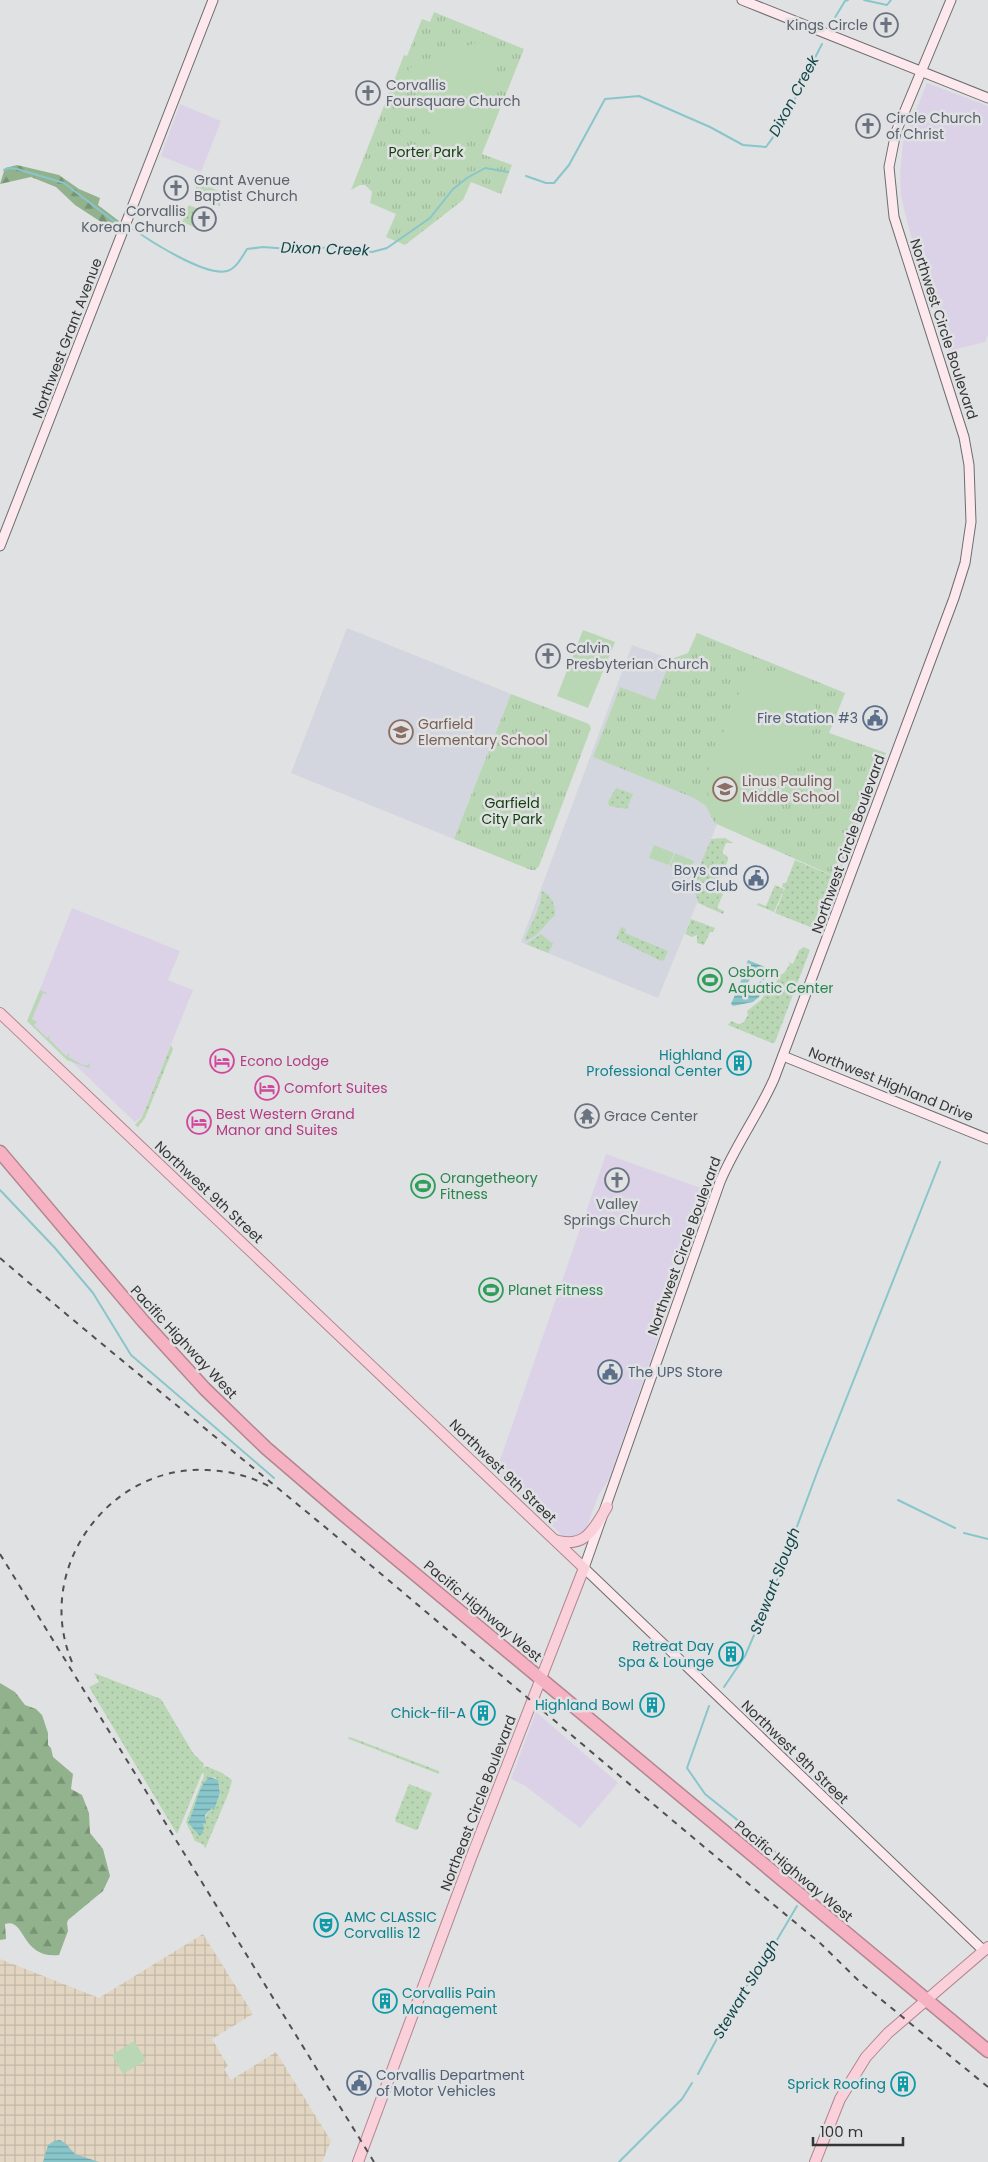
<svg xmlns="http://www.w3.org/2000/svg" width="988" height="2162" viewBox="0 0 988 2162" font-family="Poppins,sans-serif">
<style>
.commercial{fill:#dbd2e8}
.industrial{fill:url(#industrial-grid)}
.built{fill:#d3d6de}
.grass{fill:url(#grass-dots);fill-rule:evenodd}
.forest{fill:url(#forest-firs)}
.park{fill:url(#park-tufts)}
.garden{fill:#bad7b5}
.water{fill:url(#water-rules)}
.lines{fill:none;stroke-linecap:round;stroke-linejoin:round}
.stream{stroke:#88c6cb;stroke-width:2}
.secondary-casing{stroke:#6d6d6e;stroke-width:11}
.primary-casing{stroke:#b28691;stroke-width:12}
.highway-casing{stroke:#b28691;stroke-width:15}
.secondary{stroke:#fce8ed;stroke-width:9}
.primary{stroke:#fad1da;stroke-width:10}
.highway{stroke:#f6b2c2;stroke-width:12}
.rail{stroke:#4f5051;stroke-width:2;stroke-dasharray:6 6;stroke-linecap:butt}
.labels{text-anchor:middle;stroke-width:5;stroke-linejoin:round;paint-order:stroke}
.worship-label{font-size:14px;fill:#5b616d;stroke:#e0e1e2;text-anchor:start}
.park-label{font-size:14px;fill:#113e0a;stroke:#e0e1e2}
.street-label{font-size:14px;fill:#353536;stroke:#e0e1e2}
.service-label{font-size:14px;fill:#4e5e75;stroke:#e0e1e2;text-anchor:end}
.education-label{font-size:14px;fill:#785e54;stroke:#e0e1e2;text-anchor:start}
.leisure-label{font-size:14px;fill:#27864d;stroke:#e0e1e2;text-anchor:start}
.culture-label{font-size:14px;fill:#0d838f;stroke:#e0e1e2;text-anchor:end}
.hotel-label{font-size:14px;fill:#b23c85;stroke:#e0e1e2;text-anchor:start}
.water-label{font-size:15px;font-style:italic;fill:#0e474b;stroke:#e0e1e2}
</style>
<defs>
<pattern id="industrial-grid" width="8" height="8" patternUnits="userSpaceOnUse" patternTransform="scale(1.25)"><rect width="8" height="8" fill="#e2d5c2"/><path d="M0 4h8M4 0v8" fill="none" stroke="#c2b7a7"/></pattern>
<pattern id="grass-dots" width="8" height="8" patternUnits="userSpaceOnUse" patternTransform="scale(1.25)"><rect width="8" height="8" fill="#bad7b5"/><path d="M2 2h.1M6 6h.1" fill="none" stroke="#a0b99c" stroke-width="1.8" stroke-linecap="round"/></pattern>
<pattern id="forest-firs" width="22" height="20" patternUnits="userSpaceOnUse" patternTransform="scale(1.25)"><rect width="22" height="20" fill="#92b28d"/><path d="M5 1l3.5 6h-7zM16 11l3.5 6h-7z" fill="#789274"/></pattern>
<pattern id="park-tufts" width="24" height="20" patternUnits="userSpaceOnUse" patternTransform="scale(1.25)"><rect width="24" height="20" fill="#bad7b5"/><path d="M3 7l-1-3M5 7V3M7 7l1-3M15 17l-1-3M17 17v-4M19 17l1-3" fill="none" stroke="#a0b99c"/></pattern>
<pattern id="water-rules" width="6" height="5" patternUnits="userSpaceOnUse" patternTransform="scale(1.25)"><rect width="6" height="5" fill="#88c6cb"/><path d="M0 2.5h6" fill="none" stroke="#70a2a6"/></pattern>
</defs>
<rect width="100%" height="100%" fill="#e0e1e2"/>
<g class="commercial">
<path d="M927,83L988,106V335L985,342L949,351L909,229L901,196L900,175L903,142Z"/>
<path d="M180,104L221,121L201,172L161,156Z"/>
<path d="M72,908L180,951L168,980L193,990L142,1116L135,1122L28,1020Z"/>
<path d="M606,1154L709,1191L609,1479L598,1496L584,1535L567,1540L498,1475L497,1469Z"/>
<path d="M536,1712L618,1783L580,1828L524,1785L511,1779Z"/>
</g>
<path class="industrial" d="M203,1934L253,2014L212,2039L228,2066L224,2069L231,2080L276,2052L331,2141L322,2162H0V1959L99,1998Z"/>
<g class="built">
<path d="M347,628L511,694L454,839L291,773Z"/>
<path d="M697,633L845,693L829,733L886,753L838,878L717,824L696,878L697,903L658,998L521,942L632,645L671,659L678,658L688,653Z"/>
</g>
<g class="grass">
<path d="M189,205L201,210L194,227L187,224L185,227L181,225Z"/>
<path d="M616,788L633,794L627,809L609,806L608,802Z"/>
<path d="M725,838L733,843H726L722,853L727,856L728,860L716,887L697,881L695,878L711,839Z"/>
<path d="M795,860L835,877V885L818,930L775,913L785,888L782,887L783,883H786Z"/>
<path d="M698,883L723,894L717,908L724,911L723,914L698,903L695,891Z"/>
<path d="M775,885L784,889L774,912L752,903L757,905L758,903L766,906Z"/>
<path d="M542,891C551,894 556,906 555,915C545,924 541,934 526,941L525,938C532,921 540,911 542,891Z"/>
<path d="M691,919L715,928L713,932H710L704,945L697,943V935L692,937L685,934Z"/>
<path d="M621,927L626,929L625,933L668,951L664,960L661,961L616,939Z"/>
<path d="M541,934L553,944L548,953L526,944Z"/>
<path d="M804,947L810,950L775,1042L772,1043L728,1025L731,1021L738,1024L743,1023L748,1015L747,1011L761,1000L767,990L775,985L779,976L784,973L790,964L788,962L793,964L799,950Z"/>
<path d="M171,1045L173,1049L145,1118L138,1127L135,1125L142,1117Z"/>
<path d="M94,1673L161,1699L193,1753L204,1764L203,1768L206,1766L222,1773L232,1780L229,1792L205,1849L204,1845L195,1841L186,1822L204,1776L203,1771L177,1834L89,1687L99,1682ZM210,1777L216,1778C217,1782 219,1786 220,1790C221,1803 205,1811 204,1822L190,1827C190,1815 201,1784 210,1777Z"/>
<path d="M350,1737L439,1771V1774L349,1739L348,1738Z"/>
<path d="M409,1784L432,1793L418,1829L416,1830L396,1822L395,1819Z"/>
</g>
<g class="forest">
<path d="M17,165L59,175L79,189L100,198L98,205L119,221L115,231L75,205L56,187L31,177L0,184L5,168Z"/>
<path d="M0,1683L15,1692L25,1705L36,1709L42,1715L48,1733V1745L51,1748L53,1757L73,1774L71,1789L82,1795L89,1813L90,1833L103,1849L110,1876L103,1891L68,1920L67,1923L68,1931L59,1955C20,1959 26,1917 5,1924L6,1939L0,1940Z"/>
</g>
<g class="park">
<path d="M434,12L524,49L482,154L512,165L501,194L471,182L463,200L405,245L386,237L396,214L370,203L372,192L365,185H360L351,190L404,55L407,56L422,19L430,22Z"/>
<path d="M198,182L221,192L220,206L193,194Z"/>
<path d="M697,633L845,693L829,733L886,753L838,878L717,824L714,822L706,806L694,798L593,757L620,687L655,700L671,659L688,653Z"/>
<path d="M511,694L589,724L591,728L539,866L535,870H531L454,839Z"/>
</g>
<g class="garden">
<path d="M490,38C507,80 485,143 436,151L408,70L415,64Z"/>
<path d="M583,630L615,642L588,708L557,696Z"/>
<path d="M752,661L759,664L755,676C771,667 792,669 804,682C812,690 817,701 816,713C816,728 807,743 802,756C791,783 782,824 745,822C733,822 723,816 715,807C706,796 704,781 709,768Z"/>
<path d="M654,845L674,853L669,865L649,858Z"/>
<path d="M675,853L694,861L688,874L670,866Z"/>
<path d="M40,990L47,993V994L43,993L32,1019L37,1022L34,1025L47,1038L50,1035L49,1039L66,1056L70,1053L68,1057L83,1065H88L91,1062L89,1068L67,1060L27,1021Z"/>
<path d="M134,2041L146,2060L123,2074L112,2055Z"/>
</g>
<g class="water">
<path d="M748,960L769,969L764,980L743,972Z"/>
<path d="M743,976L750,979L747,984L754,986L761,981L764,987L759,997L753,1002L733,1006L731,1004Z"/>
<path d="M210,1777L218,1780L220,1793L214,1810L212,1808L205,1815L206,1824L203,1823L204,1829L200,1836L188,1823C195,1810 198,1784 210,1777Z"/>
<path d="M60,2140L65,2143L75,2154L99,2162H43L48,2145L54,2141Z"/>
</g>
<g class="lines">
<g class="stream">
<path d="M864,0L887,5L891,0"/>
<path d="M831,24L845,1L848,0"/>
<path d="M4,170L9,168L17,169L64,183L115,222"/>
<path d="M526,176L546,183H554L569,165L605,99L639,96L710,127L743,145L766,147C789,117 804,78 822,44"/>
<path d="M133,229C150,241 206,277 227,271C236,269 242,257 247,249L263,247L302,250L331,247L372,252L387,248L430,218L453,189L467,178L485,168L508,172"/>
<path d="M0,1190L55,1248L93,1293L131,1355L274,1478"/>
<path d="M898,1500L955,1528"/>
<path d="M964,1533L988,1539"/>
<path d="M724,1687L745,1656L773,1591L818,1470L940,1162"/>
<path d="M709,1706L687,1768L705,1794L766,1843L799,1875L804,1886"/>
<path d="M698,2074L741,1994L771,1950L797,1906"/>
<path d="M619,2162L682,2099L692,2083"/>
</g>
<g class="secondary-casing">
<g id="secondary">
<path d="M742,0L988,98"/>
<path d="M951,0L896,132L889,167L894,217L964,437L969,465L971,522L965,563L954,598L774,1079C758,1115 735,1146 720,1182L584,1568L984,1951"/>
<path d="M0,546L213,0"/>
<path d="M783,1056L988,1139"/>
</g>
</g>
<g class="primary-casing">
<g id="primary">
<path d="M0,1013L584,1568L471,1858L358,2162"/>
<path d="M555,1540C585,1549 593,1530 607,1507"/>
<path d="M815,2162L840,2099L866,2057L888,2033L988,1947"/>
</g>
</g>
<g class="highway-casing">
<path id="highway" d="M0,1152L143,1321L205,1389L266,1448L344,1515L988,2051"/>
</g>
<use href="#secondary" class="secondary"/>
<use href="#primary" class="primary"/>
<use href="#highway" class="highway"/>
<g class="rail">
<path d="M0,1258C113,1355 229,1447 343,1542C502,1675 659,1811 819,1942L861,1983L988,2087"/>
<path d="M0,1554L374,2162"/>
<path d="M72,1662C33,1570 108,1465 207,1470C229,1471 251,1476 270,1487"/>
</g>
</g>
<defs>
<g id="church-ring" transform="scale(1.25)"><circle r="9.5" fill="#e0e1e2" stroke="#6b7280" stroke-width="1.5"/><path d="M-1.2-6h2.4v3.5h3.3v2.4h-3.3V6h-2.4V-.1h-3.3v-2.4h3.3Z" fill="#6b7280"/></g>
<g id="civic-ring" transform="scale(1.25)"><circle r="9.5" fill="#e0e1e2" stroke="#5c6f8a" stroke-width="1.5"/><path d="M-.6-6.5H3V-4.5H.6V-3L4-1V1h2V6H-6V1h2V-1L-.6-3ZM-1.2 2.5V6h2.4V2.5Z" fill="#5c6f8a"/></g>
<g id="school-ring" transform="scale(1.25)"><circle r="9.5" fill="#e0e1e2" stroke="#8d6e63" stroke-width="1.5"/><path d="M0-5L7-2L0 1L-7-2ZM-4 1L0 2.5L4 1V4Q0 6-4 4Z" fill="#8d6e63"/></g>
<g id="stadium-ring" transform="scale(1.25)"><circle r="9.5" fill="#e0e1e2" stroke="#2e9e5b" stroke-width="1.5"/><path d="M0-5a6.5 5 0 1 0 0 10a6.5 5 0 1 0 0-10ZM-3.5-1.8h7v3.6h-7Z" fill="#2e9e5b"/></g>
<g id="hotel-ring" transform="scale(1.25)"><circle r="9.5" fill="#e0e1e2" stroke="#d1479c" stroke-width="1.5"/><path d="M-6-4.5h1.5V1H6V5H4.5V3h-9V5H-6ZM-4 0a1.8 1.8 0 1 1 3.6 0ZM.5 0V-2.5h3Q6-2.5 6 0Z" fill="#d1479c"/></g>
<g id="building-ring" transform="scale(1.25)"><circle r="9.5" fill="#e0e1e2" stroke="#0f9aa8" stroke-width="1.5"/><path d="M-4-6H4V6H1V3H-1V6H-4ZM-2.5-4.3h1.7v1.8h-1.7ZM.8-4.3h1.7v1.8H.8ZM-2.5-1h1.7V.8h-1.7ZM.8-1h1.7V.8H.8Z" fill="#0f9aa8"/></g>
<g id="temple-ring" transform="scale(1.25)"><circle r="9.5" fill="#e0e1e2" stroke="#6b7280" stroke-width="1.5"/><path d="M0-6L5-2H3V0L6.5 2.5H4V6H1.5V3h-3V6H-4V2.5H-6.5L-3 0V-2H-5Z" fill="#6b7280"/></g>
<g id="theatre-ring" transform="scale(1.25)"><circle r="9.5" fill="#e0e1e2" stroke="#0f9aa8" stroke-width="1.5"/><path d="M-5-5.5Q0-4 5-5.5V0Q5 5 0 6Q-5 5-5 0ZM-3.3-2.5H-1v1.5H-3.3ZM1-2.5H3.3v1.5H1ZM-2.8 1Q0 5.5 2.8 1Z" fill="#0f9aa8"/></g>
</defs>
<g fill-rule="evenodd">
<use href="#church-ring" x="886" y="25"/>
<use href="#church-ring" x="368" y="93"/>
<use href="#church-ring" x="868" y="126"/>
<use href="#church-ring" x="176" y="188"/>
<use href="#church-ring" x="204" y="219"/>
<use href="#church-ring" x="548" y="656"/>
<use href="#civic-ring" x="875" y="718"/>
<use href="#school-ring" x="401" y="732"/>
<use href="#school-ring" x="725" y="789"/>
<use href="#civic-ring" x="756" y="878"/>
<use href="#stadium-ring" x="710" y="980"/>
<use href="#hotel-ring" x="222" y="1061"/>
<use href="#building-ring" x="739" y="1063"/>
<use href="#hotel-ring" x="267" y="1088"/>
<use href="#temple-ring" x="587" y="1116"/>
<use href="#hotel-ring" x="199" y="1122"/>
<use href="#church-ring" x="617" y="1180"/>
<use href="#stadium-ring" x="423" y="1186"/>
<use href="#stadium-ring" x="491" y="1290"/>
<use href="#civic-ring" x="610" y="1372"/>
<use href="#building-ring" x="731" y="1654"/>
<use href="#building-ring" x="652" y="1705"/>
<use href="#building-ring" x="483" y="1713"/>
<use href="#theatre-ring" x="326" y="1925"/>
<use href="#building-ring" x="385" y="2001"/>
<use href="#civic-ring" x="359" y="2083"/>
<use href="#building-ring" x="903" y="2084"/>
</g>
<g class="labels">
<g class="worship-label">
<text x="868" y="30" text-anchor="end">Kings Circle</text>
<text x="386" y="90">Corvallis<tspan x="386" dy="16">Foursquare Church</tspan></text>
<text x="886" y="123">Circle Church<tspan x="886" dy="16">of Christ</tspan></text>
<text x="194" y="185">Grant Avenue<tspan x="194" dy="16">Baptist Church</tspan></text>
<text x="186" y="216" text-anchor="end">Corvallis<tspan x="186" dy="16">Korean Church</tspan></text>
<text x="566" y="653">Calvin<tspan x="566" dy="16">Presbyterian Church</tspan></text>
<text x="604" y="1121">Grace Center</text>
<text x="617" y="1209" text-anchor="middle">Valley<tspan x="617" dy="16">Springs Church</tspan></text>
</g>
<g class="park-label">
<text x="426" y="157">Porter Park</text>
<text x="512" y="808">Garfield<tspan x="512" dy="16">City Park</tspan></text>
</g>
<g class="street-label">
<text transform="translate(944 329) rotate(72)" y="5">Northwest Circle Boulevard</text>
<text transform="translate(67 338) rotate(-69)" y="5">Northwest Grant Avenue</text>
<text transform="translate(848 844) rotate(-70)" y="5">Northwest Circle Boulevard</text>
<text transform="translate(891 1084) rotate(22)" y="5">Northwest Highland Drive</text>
<text transform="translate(209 1192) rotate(43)" y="5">Northwest 9th Street</text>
<text transform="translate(684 1246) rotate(-70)" y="5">Northwest Circle Boulevard</text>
<text transform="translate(184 1342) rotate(47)" y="5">Pacific Highway West</text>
<text transform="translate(503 1471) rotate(44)" y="5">Northwest 9th Street</text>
<text transform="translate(483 1611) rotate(40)" y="5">Pacific Highway West</text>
<text transform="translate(795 1752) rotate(44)" y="5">Northwest 9th Street</text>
<text transform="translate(478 1803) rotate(-69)" y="5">Northeast Circle Boulevard</text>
<text transform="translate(794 1871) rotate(40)" y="5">Pacific Highway West</text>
</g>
<g class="service-label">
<text x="858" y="723">Fire Station #3</text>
<text x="738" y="875">Boys and<tspan x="738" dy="16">Girls Club</tspan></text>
<text x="628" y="1377" text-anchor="start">The UPS Store</text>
<text x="376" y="2080" text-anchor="start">Corvallis Department<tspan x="376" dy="16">of Motor Vehicles</tspan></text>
</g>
<g class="education-label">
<text x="418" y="729">Garfield<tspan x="418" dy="16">Elementary School</tspan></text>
<text x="742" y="786">Linus Pauling<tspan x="742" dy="16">Middle School</tspan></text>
</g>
<g class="leisure-label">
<text x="728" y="977">Osborn<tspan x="728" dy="16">Aquatic Center</tspan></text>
<text x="440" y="1183">Orangetheory<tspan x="440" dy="16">Fitness</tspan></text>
<text x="508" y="1295">Planet Fitness</text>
</g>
<g class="culture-label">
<text x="722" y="1060">Highland<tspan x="722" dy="16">Professional Center</tspan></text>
<text x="714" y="1651">Retreat Day<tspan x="714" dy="16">Spa &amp; Lounge</tspan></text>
<text x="634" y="1710">Highland Bowl</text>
<text x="466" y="1718">Chick-fil-A</text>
<text x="344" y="1922" text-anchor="start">AMC CLASSIC<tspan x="344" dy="16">Corvallis 12</tspan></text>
<text x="402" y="1998" text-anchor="start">Corvallis Pain<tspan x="402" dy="16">Management</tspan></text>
<text x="886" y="2089">Sprick Roofing</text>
</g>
<g class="hotel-label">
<text x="240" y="1066">Econo Lodge</text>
<text x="284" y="1093">Comfort Suites</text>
<text x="216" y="1119">Best Western Grand<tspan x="216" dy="16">Manor and Suites</tspan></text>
</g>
<g class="water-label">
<text transform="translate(794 96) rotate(-62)" y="5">Dixon Creek</text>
<text transform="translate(325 249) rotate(2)" y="5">Dixon Creek</text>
<text transform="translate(775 1581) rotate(-69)" y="5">Stewart Slough</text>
<text transform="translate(746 1989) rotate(-59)" y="5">Stewart Slough</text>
</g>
</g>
<path d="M813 2137v8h90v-8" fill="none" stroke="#353536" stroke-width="2.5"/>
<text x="820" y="2137" font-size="15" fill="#353536" stroke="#e0e1e2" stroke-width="4" paint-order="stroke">100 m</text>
</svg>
